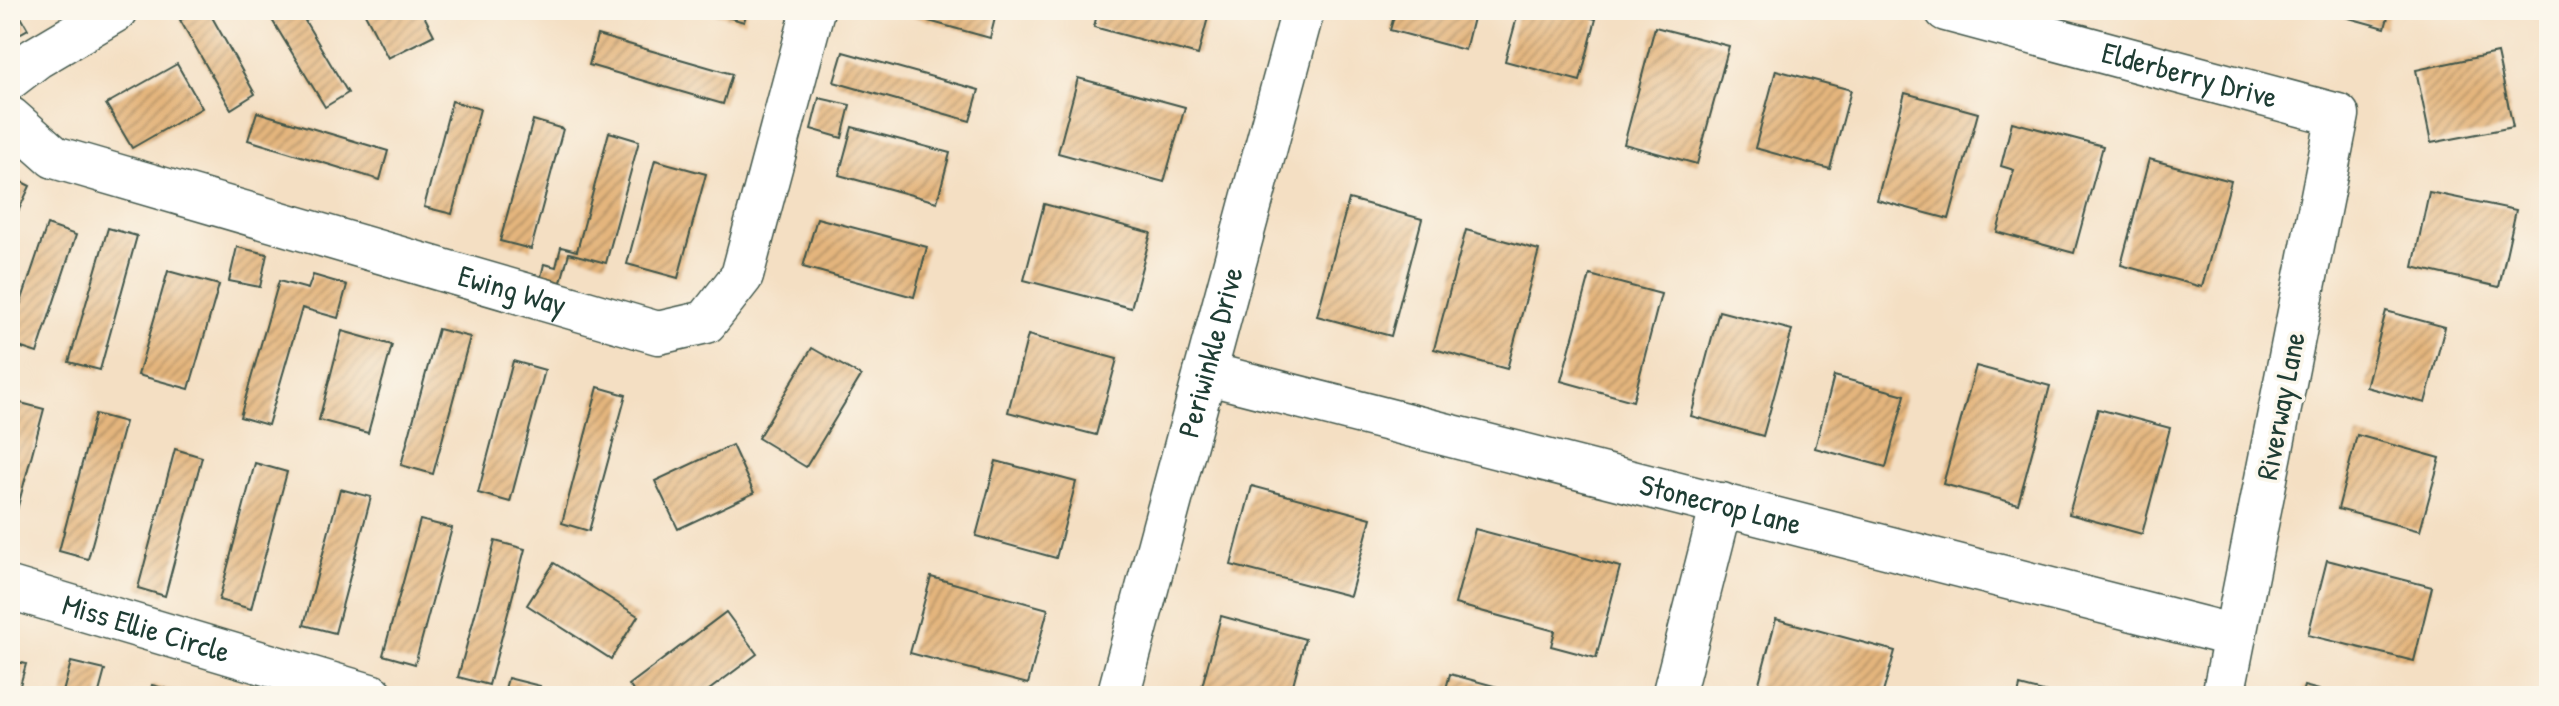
<svg xmlns="http://www.w3.org/2000/svg" width="2559" height="706" viewBox="0 0 2559 706" font-family="'Patrick Hand',sans-serif">
<style>
.building{fill:url(#building-hatch)}
.lines{fill:none;stroke-linecap:round;stroke-linejoin:round}
.minor-casing{stroke:#3f5549;stroke-width:45}
.minor{stroke:#fff;stroke-width:42}
.labels{text-anchor:middle;stroke-width:7;stroke-linejoin:round;paint-order:stroke}
.street-label{font-size:30px;fill:#1f3d34;stroke:#fbf7ec}
</style>
<defs>
<pattern id="building-hatch" width="6" height="6" patternUnits="userSpaceOnUse" patternTransform="scale(2)"><rect width="6" height="6" fill="#e4b57d"/><path d="M-1 1l2-2M0 6l6-6M5 7l2-2" fill="none" stroke="#b89467"/></pattern>
</defs>
<rect width="100%" height="100%" fill="#fbf7ec"/>
<filter id="ink" filterUnits="userSpaceOnUse"><feTurbulence type="fractalNoise" baseFrequency=".0125" numOctaves="2"/><feDisplacementMap in="SourceGraphic" scale="16" xChannelSelector="R" yChannelSelector="G"/><feConvolveMatrix kernelMatrix="1 2 1 2 8 2 1 2 1" color-interpolation-filters="sRGB"/></filter>
<filter id="wash" filterUnits="userSpaceOnUse"><feTurbulence type="fractalNoise" baseFrequency=".006" numOctaves="4" result="noise"/><feDisplacementMap in="SourceGraphic" scale="32" xChannelSelector="R" yChannelSelector="G"/><feGaussianBlur stdDeviation="1.8" result="paint"/><feColorMatrix in="noise" values="0 0 0 0 0 0 0 0 0 0 0 0 0 0 0 0 0 1.4 0 .05"/><feComposite in="paint" operator="in"/></filter>
<g filter="url(#wash)">
<rect width="100%" height="100%" fill="#f4dfc3"/>
<g id="blocks">
<g class="building">
<path d="M10,10H17L28,29L10,39Z"/>
<path d="M199,10H208L255,94L231,109L180,20Z"/>
<path d="M266,10H313L316,15L305,21L348,93L325,107Z"/>
<path d="M363,10H421L434,35L388,58Z"/>
<path d="M704,10H747L744,22Z"/>
<path d="M889,10H997L990,38Z"/>
<path d="M1098,10H1210L1198,55L1094,27Z"/>
<path d="M1396,10H1475L1465,50L1390,30Z"/>
<path d="M1519,10H1563L1596,19L1580,81L1505,61Z"/>
<path d="M2320,10H2390L2385,28Z"/>
<path d="M1655,27L1729,46L1697,164L1624,144Z"/>
<path d="M597,35L732,74L723,104L589,65Z"/>
<path d="M843,52L979,90L970,121L834,82Z"/>
<path d="M2497,53L2513,127L2431,143L2416,70Z"/>
<path d="M177,64L202,108L132,148L106,104Z"/>
<path d="M1776,70L1851,90L1830,169L1755,148Z"/>
<path d="M1078,78L1185,107L1164,182L1058,153Z"/>
<path d="M1905,93L1978,113L1949,219L1877,200Z"/>
<path d="M819,98L850,105L842,138L811,129Z"/>
<path d="M452,101L480,109L452,214L424,207Z"/>
<path d="M257,112L388,151L380,180L248,140Z"/>
<path d="M533,120L563,129L531,249L500,241Z"/>
<path d="M2012,122L2103,146L2074,253L1997,232L2014,170L2001,166Z"/>
<path d="M852,127L950,153L937,202L839,175Z"/>
<path d="M609,132L639,141L606,263L569,253L561,282L541,277L544,264L556,267L561,247L577,251Z"/>
<path d="M2149,159L2231,181L2202,287L2121,265Z"/>
<path d="M655,160L706,174L678,278L627,264Z"/>
<path d="M10,176L30,186L16,216L10,213Z"/>
<path d="M2429,192L2516,210L2499,287L2413,267Z"/>
<path d="M1349,199L1422,219L1391,336L1317,316Z"/>
<path d="M1044,204L1151,233L1131,308L1024,280Z"/>
<path d="M817,218L927,247L914,297L803,267Z"/>
<path d="M47,225L76,235L37,353L10,344V335Z"/>
<path d="M108,228L137,236L100,370L69,362Z"/>
<path d="M1466,230L1539,250L1507,369L1434,349Z"/>
<path d="M237,247L267,254L260,287L229,281Z"/>
<path d="M168,271L219,285L189,389L138,375Z"/>
<path d="M313,275L347,285L338,318L302,308L268,425L240,417L279,281L308,289Z"/>
<path d="M1590,275L1661,294L1633,401L1561,381Z"/>
<path d="M1719,311L1792,330L1763,436L1691,416Z"/>
<path d="M2386,311L2445,327L2425,403L2366,387Z"/>
<path d="M438,329L470,337L433,474L401,465Z"/>
<path d="M342,331L392,345L368,433L319,420Z"/>
<path d="M1028,335L1117,359L1096,435L1008,412Z"/>
<path d="M812,348L861,376L806,467L758,438Z"/>
<path d="M513,361L545,370L510,502L478,493Z"/>
<path d="M1976,366L2050,386L2018,504L1943,484Z"/>
<path d="M1834,376L1905,395L1886,467L1815,448Z"/>
<path d="M598,387L626,395L589,531L562,523Z"/>
<path d="M13,401L44,409L11,532L10,414Z"/>
<path d="M2098,409L2170,428L2142,534L2069,514Z"/>
<path d="M95,414L125,422L88,559L59,551Z"/>
<path d="M2357,435L2440,458L2420,531L2338,509Z"/>
<path d="M732,445L754,493L678,529L655,481Z"/>
<path d="M175,449L202,457L165,596L138,588Z"/>
<path d="M996,461L1076,482L1056,558L976,536Z"/>
<path d="M255,463L287,472L251,609L219,600Z"/>
<path d="M1252,486L1371,518L1350,596L1231,565Z"/>
<path d="M340,489L371,497L335,633L304,625Z"/>
<path d="M420,520L452,528L415,664L383,655Z"/>
<path d="M1475,529L1620,567L1596,658L1551,646L1555,631L1455,604Z"/>
<path d="M495,541L525,549L489,685L458,677Z"/>
<path d="M2327,560L2432,587L2414,661L2308,635Z"/>
<path d="M554,563L638,616L611,659L527,605Z"/>
<path d="M931,577L1048,609L1028,684L910,653Z"/>
<path d="M726,612L757,654L701,696H637L629,685Z"/>
<path d="M1221,616L1305,639L1290,696H1224L1201,690Z"/>
<path d="M1776,619L1895,651L1882,696L1756,694Z"/>
<path d="M10,660L26,664L17,696H10Z"/>
<path d="M71,662L105,670L98,696H62Z"/>
<path d="M1450,674L1527,695V696H1444Z"/>
<path d="M508,678L540,686L537,696H503Z"/>
<path d="M152,685L182,693L181,696H149Z"/>
<path d="M2020,686L2055,695V696H2018Z"/>
<path d="M2304,686L2338,695V696H2301Z"/>
</g>
</g>
</g>
<g filter="url(#ink)">
<use href="#blocks" fill-opacity="0" stroke="#3f5549" stroke-width="2"/>
<g class="lines">
<g class="minor-casing">
<g id="minor">
<path id="s1" d="M1946,10L2338,115L2223,696"/>
<path d="M10,78L36,58L117,10"/>
<path id="s2" d="M10,118L54,157L658,333L706,322L742,276L813,10"/>
<path id="s3" d="M1205,373L2235,636"/>
<path id="s4" d="M10,588L373,696"/>
<path id="s5" d="M1118,696L1303,10"/>
<path d="M1673,696L1722,504"/>
</g>
</g>
<use href="#minor" class="minor"/>
</g>
</g>
<g class="labels">
<g class="street-label">
<text dy="10" stroke="none"><textPath href="#s1" startOffset="252">Elderberry Drive</textPath></text>
<text dy="10" stroke="none"><textPath href="#s2" startOffset="536">Ewing Way</textPath></text>
<text dy="10" stroke="none"><textPath href="#s5" startOffset="356">Periwinkle Drive</textPath></text>
<text transform="translate(2281 406) rotate(-79)" y="10">Riverway Lane</text>
<text dy="10" stroke="none"><textPath href="#s3" startOffset="532">Stonecrop Lane</textPath></text>
<text dy="10" stroke="none"><textPath href="#s4" startOffset="142">Miss Ellie Circle</textPath></text>
</g>
</g>
<rect width="2559" height="706" fill="none" stroke="#fbf7ec" stroke-width="40"/>
</svg>
